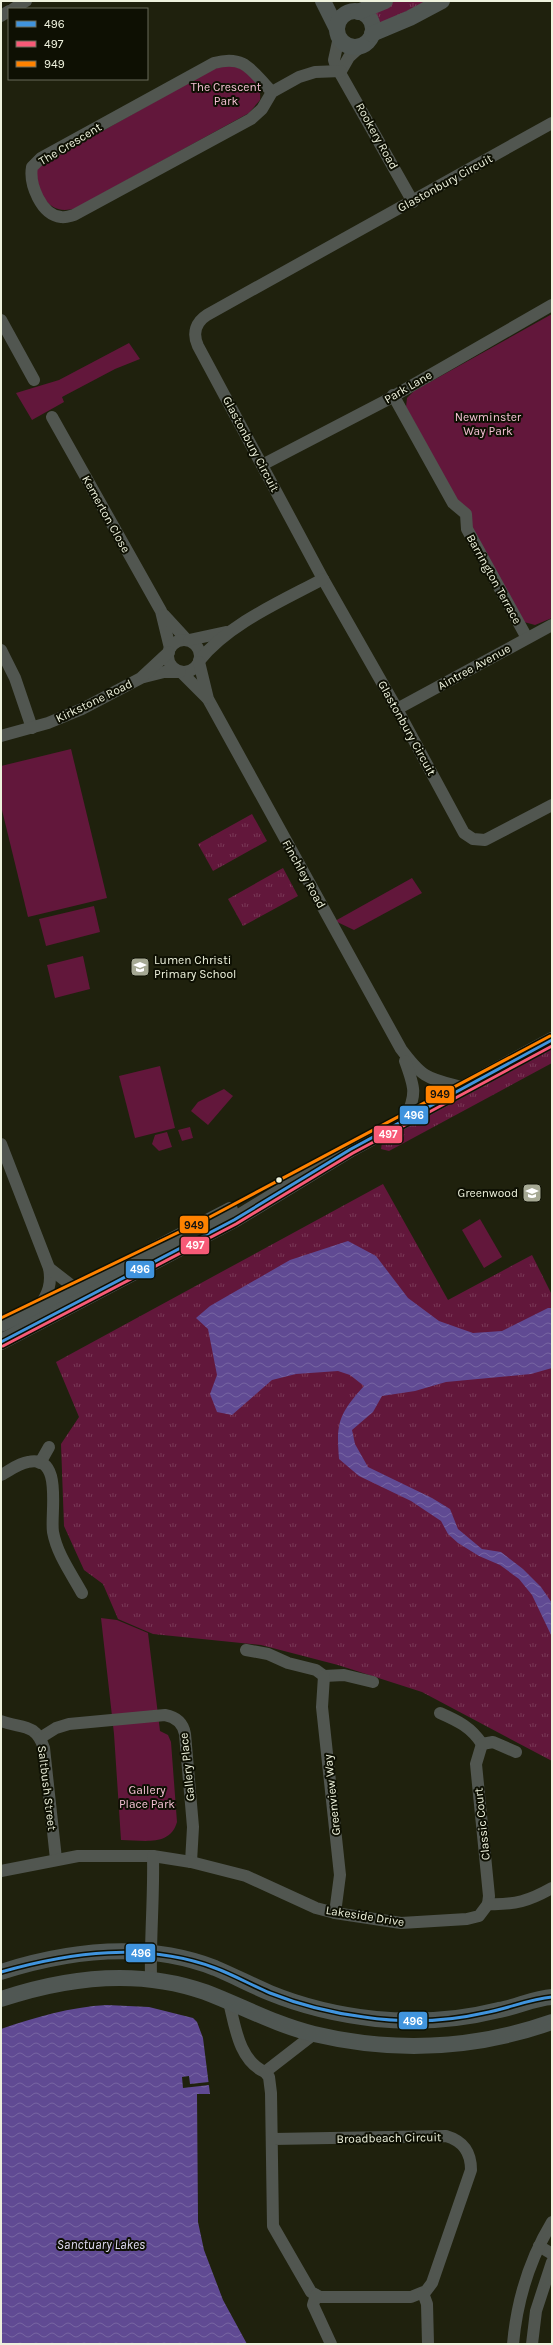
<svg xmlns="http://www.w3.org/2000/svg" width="553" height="2345" viewBox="0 0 553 2345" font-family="Karla,sans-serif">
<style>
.grass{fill:url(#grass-tufts)}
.park{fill:#62173b}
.water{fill:url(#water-waves)}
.pier{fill:#1f210d}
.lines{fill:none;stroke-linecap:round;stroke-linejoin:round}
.street{stroke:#515650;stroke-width:12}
.secondary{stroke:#505753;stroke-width:16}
.bus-1-casing{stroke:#0e1003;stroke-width:6}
.bus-2-casing{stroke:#0e1003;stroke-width:6}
.bus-3-casing{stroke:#0e1003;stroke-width:6}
.bus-1{stroke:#4094de;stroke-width:3}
.bus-2{stroke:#f75a77;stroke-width:3}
.bus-3{stroke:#ff8200;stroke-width:3}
.bus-dot{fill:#eef2dd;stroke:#0e1003;stroke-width:1.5}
.labels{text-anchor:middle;stroke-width:4;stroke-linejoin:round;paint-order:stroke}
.park-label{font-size:12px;fill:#f4c1d4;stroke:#0e1003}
.street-label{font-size:12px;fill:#eef2dd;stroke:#0e1003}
.poi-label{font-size:12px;fill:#eef2dd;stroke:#0e1003;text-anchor:start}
.water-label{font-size:13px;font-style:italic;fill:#e2ddf5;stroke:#0e1003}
.line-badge{stroke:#0e1003;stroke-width:1.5}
.badge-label{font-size:11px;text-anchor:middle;font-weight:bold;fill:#fff}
.pale-badge-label{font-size:11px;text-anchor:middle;font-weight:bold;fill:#111}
</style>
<defs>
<pattern id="grass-tufts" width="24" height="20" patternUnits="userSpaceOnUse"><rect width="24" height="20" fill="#62173b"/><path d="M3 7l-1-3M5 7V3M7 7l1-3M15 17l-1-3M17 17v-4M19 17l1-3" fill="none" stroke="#793957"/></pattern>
<pattern id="water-waves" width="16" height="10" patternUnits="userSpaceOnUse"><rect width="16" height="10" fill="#604a93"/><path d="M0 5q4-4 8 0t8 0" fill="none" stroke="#7765a2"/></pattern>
</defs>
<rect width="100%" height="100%" fill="#1f210d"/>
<g class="grass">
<path d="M393,1H430L378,24L373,12Z"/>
<path d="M252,814L267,841L213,871L198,844Z"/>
<path d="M283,868L298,896L243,926L228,899Z"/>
<path d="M552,1049V1063L389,1151L381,1149L382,1142L398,1132Z"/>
<path d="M383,1184L448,1300L532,1255L552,1295V1761L422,1692L338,1665L261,1645L153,1634L118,1619L103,1584L84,1570L64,1526L61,1444L79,1417L56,1362Z"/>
</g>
<g class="park">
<path d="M231,65C248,71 262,80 260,100L249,113L76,208C49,217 38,194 36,170L42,165L213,69Z"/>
<path d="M552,314V618L535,625L524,622L406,407L407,398L414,391Z"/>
<path d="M129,343L140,359L115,369L62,397L64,402L32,420L16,393L59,380Z"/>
<path d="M71,749L107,898L28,917L1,806V766Z"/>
<path d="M412,878L422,893L354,930L335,921Z"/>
<path d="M94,906L100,932L46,946L39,919Z"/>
<path d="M83,956L90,989L55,998L47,965Z"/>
<path d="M160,1066L175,1128L135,1138L119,1076Z"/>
<path d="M224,1089L233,1096L208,1125L191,1111L198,1102Z"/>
<path d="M190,1127L193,1138L182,1141L178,1130Z"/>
<path d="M167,1132L172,1147L159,1151L152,1144L155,1135Z"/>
<path d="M480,1219L502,1257L484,1268L462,1230Z"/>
<path d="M101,1618L117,1620L148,1633L160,1731L168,1735L171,1742L177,1822C170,1847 143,1840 121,1840L114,1734Z"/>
</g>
<g class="water">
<path d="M348,1241L376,1256L408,1298L439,1321L473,1333L502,1331L548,1308H552V1368L531,1374L446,1382L415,1391L382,1396L373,1412L352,1430L355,1444L368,1467L432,1498L450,1509L458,1529L482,1549L501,1552L523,1569L541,1587L552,1603V1637L532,1595L519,1579L500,1565L479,1556L458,1543L448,1534L441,1521L411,1501L359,1476L339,1459C336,1422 339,1414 364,1386L350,1375L338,1371L296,1374L272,1380L232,1415L217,1412L210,1394L217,1375L208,1329L196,1318L210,1306L290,1260Z"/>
<path d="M107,2005L149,2007L193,2018L197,2022L203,2038L210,2094H197L198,2222L204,2250L223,2300L247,2344H1V2029C36,2017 70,2007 107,2005Z"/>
</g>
<path class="pier" d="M189,2076L190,2084L209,2082V2085L183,2088L182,2077Z"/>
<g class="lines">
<g class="street">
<path d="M13,9L26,1"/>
<path d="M1,16L9,11"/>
<path d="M339,37L334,60L336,66L413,202"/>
<path d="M341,71L349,57L361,46"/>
<path d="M272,92C252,72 246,54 214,63L41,158L32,167C29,184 41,215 61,217C65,218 70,216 74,215L251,119L262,109L272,92L299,77L315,72L341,71"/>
<path d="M552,123L207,315C196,322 192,333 198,346L323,579L397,709L464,833L473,839L485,840L552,805"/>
<path d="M1,320L34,380"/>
<path d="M393,395L453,503L466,514L467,529L527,638"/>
<path d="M52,417L161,611L170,648"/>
<path d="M262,465L385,401L552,305"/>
<path d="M164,615L187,640"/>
<circle cx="184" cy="656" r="16"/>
<path d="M189,640L226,632"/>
<path d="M1,650L15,678L32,728"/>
<path d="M199,661C228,624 282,601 323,579"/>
<path d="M199,662L208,699L401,1049C424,1080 428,1078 465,1088"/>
<path d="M181,672L207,698"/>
<path d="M144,677L164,672H180"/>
<path d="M397,709L552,625"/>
<path d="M1,736L48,723L82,709L141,678L169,652"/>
<path d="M405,1061C415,1088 417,1094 405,1120"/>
<path d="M1,1144L49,1268C52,1284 48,1293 40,1306"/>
<path d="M49,1268L76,1289"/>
<path d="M40,1463L49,1447"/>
<path d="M1,1475C9,1471 19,1463 28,1462C64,1454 50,1514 53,1532C57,1554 71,1573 82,1593"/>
<path d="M246,1650L268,1654L288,1663L316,1670L324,1676L344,1675L373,1682"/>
<path d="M324,1676L322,1707L340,1875L335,1913"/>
<path d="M440,1713C458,1721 471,1727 482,1744"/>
<path d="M1,1721C22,1729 35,1722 44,1748L56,1859"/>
<path d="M40,1738L56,1728L69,1724L165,1715C176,1717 183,1723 185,1734L193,1827L191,1862"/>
<path d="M482,1744L476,1764L489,1896L488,1904"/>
<path d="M482,1744L493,1742L516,1752"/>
<path d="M1,1871L78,1856H153L191,1862L246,1876L316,1908L335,1913L401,1923L467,1919L479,1916L488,1904C515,1905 529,1901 552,1888"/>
<path d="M151,1979C150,1938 154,1897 153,1856"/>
<path d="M229,2002C235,2026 239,2061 265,2072L314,2034"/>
<path d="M265,2072L269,2077L271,2093L273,2226L311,2292L320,2297H411L426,2291L432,2283L471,2170C471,2152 463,2141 446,2136L273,2139"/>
<path d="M539,2246L552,2254"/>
<path d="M423,2293L427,2304L428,2344"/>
<path d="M316,2295L313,2305L331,2344"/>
<path d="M513,2344C517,2300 529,2260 552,2222"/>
<path d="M532,2344L536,2311L552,2262"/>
</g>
<g class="secondary">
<path d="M323,1L337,29"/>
<circle cx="355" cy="29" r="18"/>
<path d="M358,12L385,1"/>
<path d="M372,34L410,18L442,1"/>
<path d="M1,1324L94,1281L230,1210"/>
<path d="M1,1342L234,1220L351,1149L552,1040"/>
<path d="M1,1972C70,1950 145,1941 215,1968C234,1976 251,1985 270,1993C304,2007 340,2015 376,2019C417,2023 459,2020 499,2010C517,2007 534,1998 552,1997"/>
<path d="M1,1999C67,1977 137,1968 205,1992C242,2006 276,2025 314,2034C394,2053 475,2049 552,2022"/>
</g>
<g class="bus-1-casing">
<g id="bus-1">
<path d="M1,1342L234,1220L351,1149L552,1040"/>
<path d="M1,1972C71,1952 145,1942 215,1968C234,1975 251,1985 270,1993C300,2005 332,2013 364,2017C404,2023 445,2022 484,2013C507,2009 529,1999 552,1997"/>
</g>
</g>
<g class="bus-2-casing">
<path id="bus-2" d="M3,1346L236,1224L353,1153L552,1046"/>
</g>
<g class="bus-3-casing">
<path id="bus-3" d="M1,1318L208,1218L550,1036"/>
</g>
<use href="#bus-1" class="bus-1"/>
<use href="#bus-2" class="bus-2"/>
<use href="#bus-3" class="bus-3"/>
</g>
<defs>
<g id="school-square" transform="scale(1)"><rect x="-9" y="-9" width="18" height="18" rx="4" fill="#a6a994" stroke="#0e1003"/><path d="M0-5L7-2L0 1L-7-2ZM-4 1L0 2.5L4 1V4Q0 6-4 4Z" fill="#fff"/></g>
</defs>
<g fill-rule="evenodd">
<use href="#school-square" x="140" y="967"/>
<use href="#school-square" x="532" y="1193"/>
</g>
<circle class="bus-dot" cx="279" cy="1180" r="3.5"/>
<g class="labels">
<g class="park-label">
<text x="226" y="91">The Crescent<tspan x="226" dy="14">Park</tspan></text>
<text x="488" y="421">Newminster<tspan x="488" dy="14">Way Park</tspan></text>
<text x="147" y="1794">Gallery<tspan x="147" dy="14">Place Park</tspan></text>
</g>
<g class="street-label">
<text transform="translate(377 136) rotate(61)" y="4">Rookery Road</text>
<text transform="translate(70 144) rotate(-31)" y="4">The Crescent</text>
<text transform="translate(445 183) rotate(-29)" y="4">Glastonbury Circuit</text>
<text transform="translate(408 387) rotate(-30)" y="4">Park Lane</text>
<text transform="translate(251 444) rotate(62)" y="4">Glastonbury Circuit</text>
<text transform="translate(106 514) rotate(61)" y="4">Kemerton Close</text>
<text transform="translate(494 579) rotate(61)" y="4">Barrington Terrace</text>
<text transform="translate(474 667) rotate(-29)" y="4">Aintree Avenue</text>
<text transform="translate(94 701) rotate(-26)" y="4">Kirkstone Road</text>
<text transform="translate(407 728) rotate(61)" y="4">Glastonbury Circuit</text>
<text transform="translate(304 874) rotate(61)" y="4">Finchley Road</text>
<text transform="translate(187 1767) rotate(-96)" y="4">Gallery Place</text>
<text transform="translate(47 1788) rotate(83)" y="4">Saltbush Street</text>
<text transform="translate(332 1795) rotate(-96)" y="4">Greenview Way</text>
<text transform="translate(482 1824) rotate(-96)" y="4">Classic Court</text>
<text transform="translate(365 1916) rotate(9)" y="4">Lakeside Drive</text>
<text transform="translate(389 2138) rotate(-1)" y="4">Broadbeach Circuit</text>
</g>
<g class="poi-label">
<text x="154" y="964">Lumen Christi<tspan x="154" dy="14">Primary School</tspan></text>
<text x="518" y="1197" text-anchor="end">Greenwood</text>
</g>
<g class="water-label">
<text x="101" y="2249">Sanctuary Lakes</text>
</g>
</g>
<g class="line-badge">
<rect x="425" y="1085" width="30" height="19" rx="4" fill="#ff8200"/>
<rect x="399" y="1105" width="30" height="20" rx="4" fill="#4094de"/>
<rect x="373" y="1125" width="30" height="19" rx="4" fill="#f75a77"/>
<rect x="179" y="1215" width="30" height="19" rx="4" fill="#ff8200"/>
<rect x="180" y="1236" width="30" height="19" rx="4" fill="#f75a77"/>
<rect x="125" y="1260" width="30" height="19" rx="4" fill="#4094de"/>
<rect x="125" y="1943" width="31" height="20" rx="4" fill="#4094de"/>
<rect x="398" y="2011" width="30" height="19" rx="4" fill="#4094de"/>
</g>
<g class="badge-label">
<text x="414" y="1119">496</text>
<text x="388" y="1138">497</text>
<text x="195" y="1249">497</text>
<text x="140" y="1273">496</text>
<text x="141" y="1957">496</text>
<text x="413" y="2025">496</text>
</g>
<g class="pale-badge-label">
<text x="440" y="1098">949</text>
<text x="194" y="1229">949</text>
</g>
<rect width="553" height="2345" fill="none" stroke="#eef2dd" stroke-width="4"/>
<rect x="8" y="8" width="140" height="72" fill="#0e1003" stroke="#686a5a"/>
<rect x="16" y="21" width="20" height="6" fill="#4094de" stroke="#686a5a"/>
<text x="44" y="28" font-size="12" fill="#eef2dd">496</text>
<rect x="16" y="41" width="20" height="6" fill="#f75a77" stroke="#686a5a"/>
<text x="44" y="48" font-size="12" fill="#eef2dd">497</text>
<rect x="16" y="61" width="20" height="6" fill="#ff8200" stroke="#686a5a"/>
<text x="44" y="68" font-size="12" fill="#eef2dd">949</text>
</svg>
